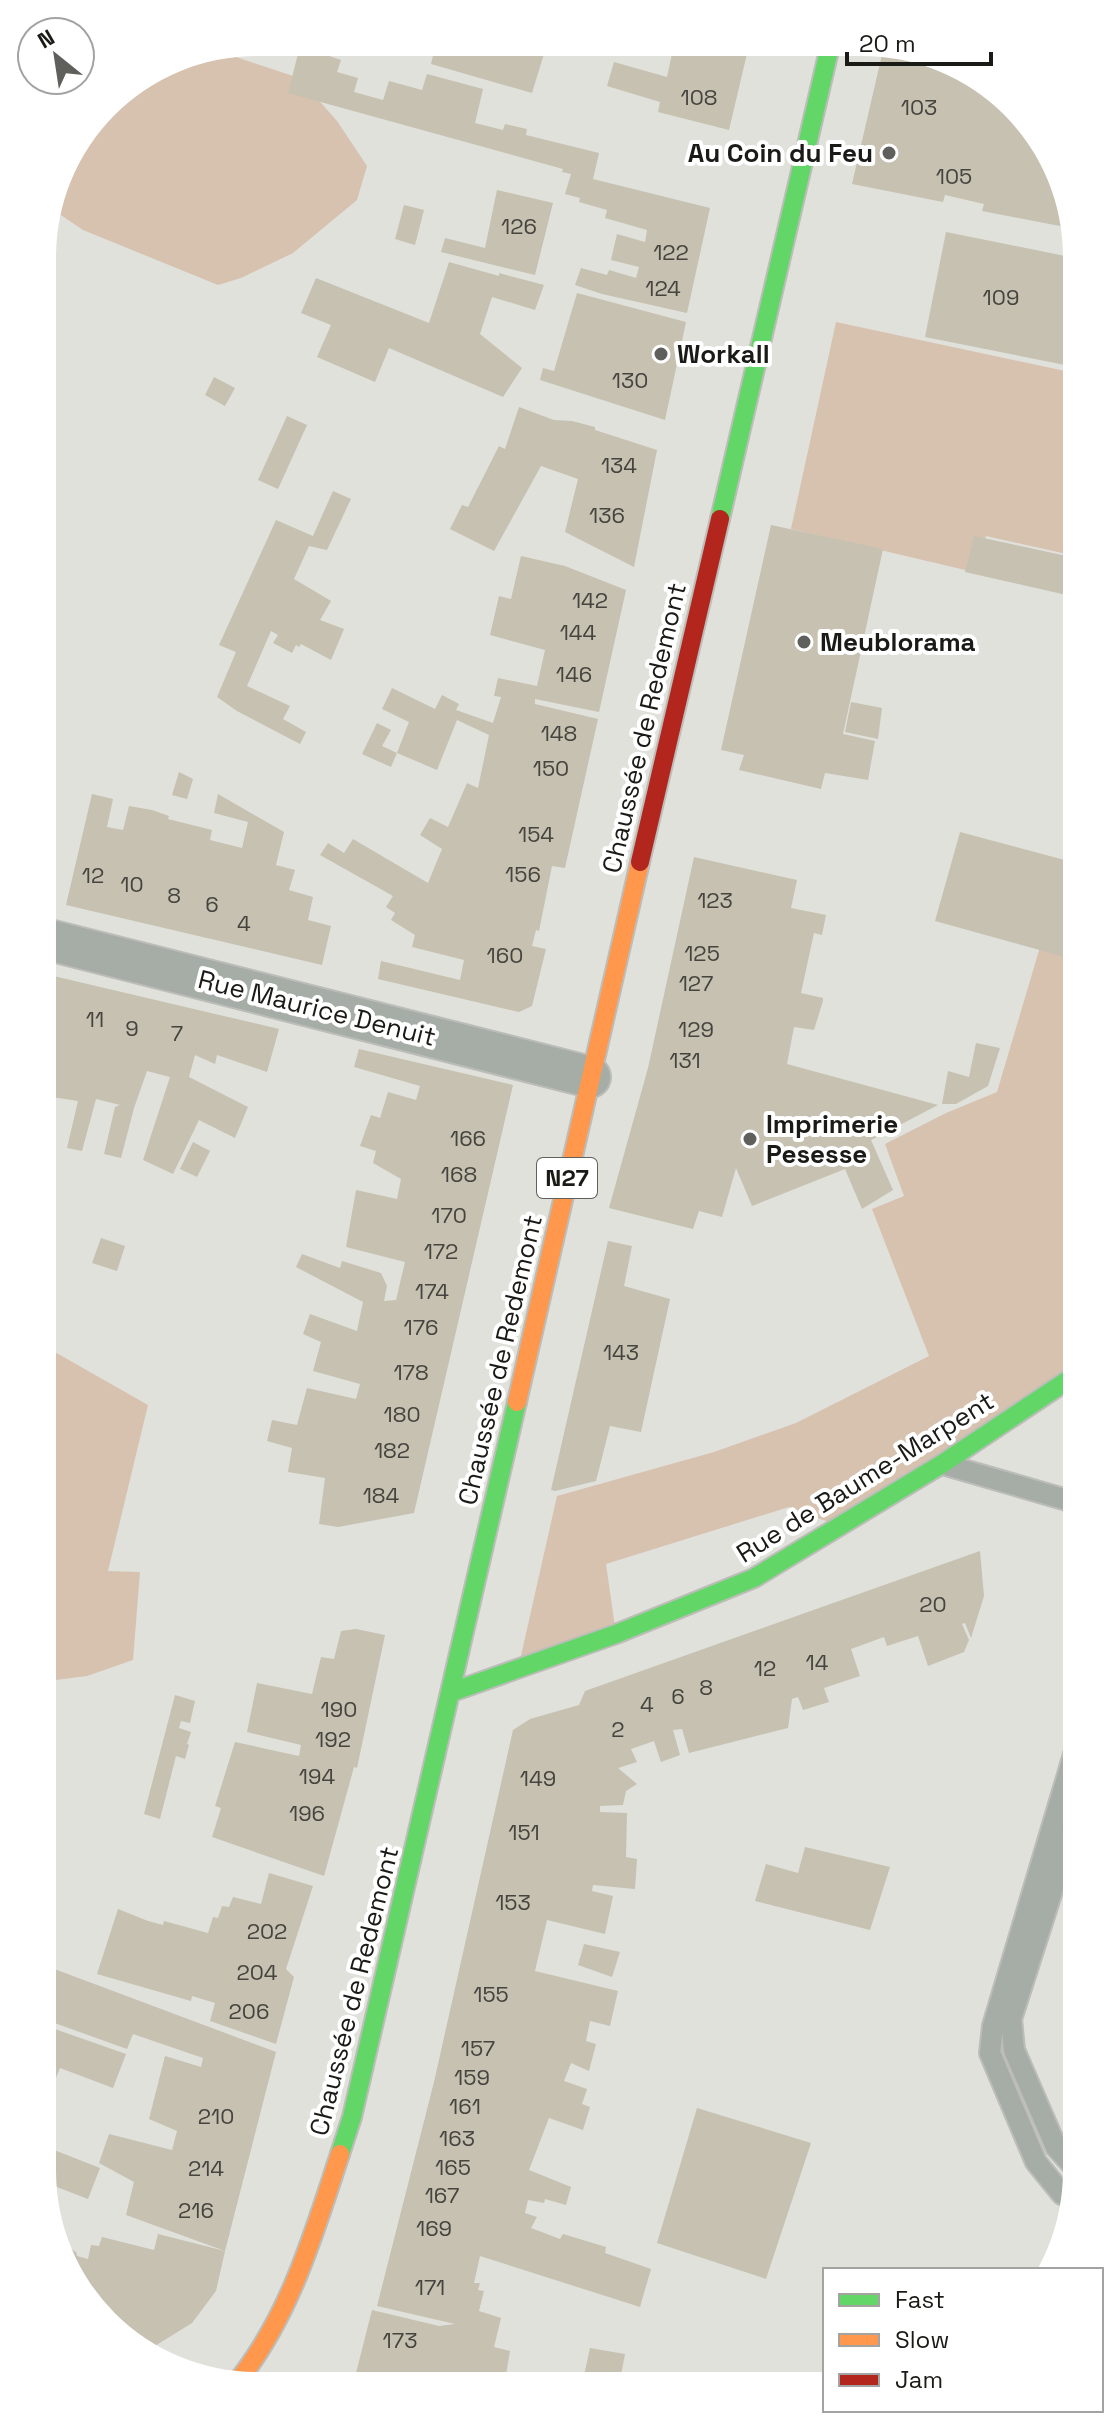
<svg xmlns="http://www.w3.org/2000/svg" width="1119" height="2428" viewBox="0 0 1119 2428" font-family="'Space Grotesk',sans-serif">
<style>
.green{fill:#d7c2b0}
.building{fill:#c6c1b1}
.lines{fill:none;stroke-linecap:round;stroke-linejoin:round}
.lane-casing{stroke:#bcbdb9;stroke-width:24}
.street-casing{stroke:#bcbdb9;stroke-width:44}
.fast-casing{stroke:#bcbdb9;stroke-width:22}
.slow-casing{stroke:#bcbdb9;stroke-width:22}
.jam-casing{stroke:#bcbdb9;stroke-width:22}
.lane{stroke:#a5ada6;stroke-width:20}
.street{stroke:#a5ada6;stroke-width:40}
.fast{stroke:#63d668;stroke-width:18}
.slow{stroke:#ff974d;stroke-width:18}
.jam{stroke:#b3261e;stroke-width:18}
.poi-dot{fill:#5f605c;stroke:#fff;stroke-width:3}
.labels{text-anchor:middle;stroke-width:8;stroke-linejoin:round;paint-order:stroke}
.number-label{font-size:22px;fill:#45443e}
.shield{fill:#fff;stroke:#5f5f5d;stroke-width:2}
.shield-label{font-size:24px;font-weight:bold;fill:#1a1b17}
.poi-label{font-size:26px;font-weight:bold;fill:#1a1b17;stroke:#fff;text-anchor:start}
.street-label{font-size:26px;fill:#1a1b17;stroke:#fff}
</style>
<rect width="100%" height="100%" fill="#e0e1db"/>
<g class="green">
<path d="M215,50L299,78L337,121L367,166L357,200L293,253L241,278L218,285L83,230L52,209L64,162L115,96L175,58Z"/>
<path d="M836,322L1070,372L1071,555L986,536L978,573L791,529Z"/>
<path d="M1040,947L1072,956L1074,1376L839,1526L789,1507L606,1564L616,1634L518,1669L557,1496L714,1452L796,1423L929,1356L872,1209L904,1196L885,1144L946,1113L997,1092Z"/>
<path d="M46,1347L148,1405L108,1571L140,1572L133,1660L87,1676L48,1681Z"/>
</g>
<g class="building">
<path d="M336,42L360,43H377L373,54Z"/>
<path d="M436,43L459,46L460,43L547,44L532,93L431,64Z"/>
<path d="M683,45H749L729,130L658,112L660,102L607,86L614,62L667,77L673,49Z"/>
<path d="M300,46L341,60L337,72L358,78L354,92L383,100L389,81L422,90L427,74L483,89L475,123L503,130L505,124L527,129L526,135L599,153L593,179L710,208L687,313L602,294L575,285L581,268L607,275L609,270L636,278L639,267L611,260L617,234L645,242L647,230L605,218L607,210L579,202L580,198L565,194L571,174L562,172L563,169L288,93Z"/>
<path d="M884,46H903L1004,96L1070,201V228L982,211L984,204L945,195L943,202L852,184Z"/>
<path d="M497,190L553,203L535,275L441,252L445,238L485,248Z"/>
<path d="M404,205L424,210L415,245L395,239Z"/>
<path d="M946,232L1070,257V366L925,337Z"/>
<path d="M449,262L499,276V273L544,285L535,310L492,297L480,334L522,368L503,397L389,348L375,382L317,357L331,325L301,313L316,278L429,323Z"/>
<path d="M577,293L686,322L665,420L540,380L543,368L554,371Z"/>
<path d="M214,377L235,388L225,406L205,395Z"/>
<path d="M519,407L554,420L572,421L595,427V430L657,450L634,567L565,532L578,479L541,466L494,551L450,529L462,505L468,507L499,446L505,449Z"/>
<path d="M287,416L307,425L278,489L258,480Z"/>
<path d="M333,491L351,499L327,550L309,546L294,579L331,601L320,620L344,629L331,660L301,644L299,647L296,645L292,653L273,643L278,635L271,631L247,686L290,706L283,719L306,732L300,744L237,711L217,697L236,652L219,645L276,520L313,536Z"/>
<path d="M771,525L883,549L843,734L875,741L868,780L825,773L821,789L739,770L744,755L721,750Z"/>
<path d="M974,536L1071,557V596L965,572Z"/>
<path d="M521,556L565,566L626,590L599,712L535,699V704L598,719L565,868L552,866L539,931L536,930L532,946L546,949L532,1006L519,1012L378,979L381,961L460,980L464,960L412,947L415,935L391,920L395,913L386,907L393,896L320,855L328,843L344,853L353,839L428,883L442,849L420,835L430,818L448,827L467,783L478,788L489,735L457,720L437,770L397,753L409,722L382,709L392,688L435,709L442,695L459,704L456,710L493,723L501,697L494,696L498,678L537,686L545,650L490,635L499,596L511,599Z"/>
<path d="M851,702L882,708L878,739L845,732Z"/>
<path d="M377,723L391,730L382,746L397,753L391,767L362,754Z"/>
<path d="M179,772L193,779L187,799L172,795Z"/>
<path d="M92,794L113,799L107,827L123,830L129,806L152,810L169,816L168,819L212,830L210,840L242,848L248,822L214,813L218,794L284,832L276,865L295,870L289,890L313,897L308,920L331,926L322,965L66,905Z"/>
<path d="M960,832L1072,862V959L935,921Z"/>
<path d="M694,857L797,880L791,908L826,915L822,935L814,933L801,993L823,998V1001L814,1030L794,1027L787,1064L938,1105L871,1140L893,1190L862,1209L845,1169L752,1206L736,1168L722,1217L699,1211L693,1229L609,1208L648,1068Z"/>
<path d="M45,974L279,1029L267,1072L217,1055L215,1064L195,1055L189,1077L248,1107L235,1138L199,1120L173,1174L143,1160L170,1077L147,1071L134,1108L121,1158L104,1154L115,1107L120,1105L96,1099L82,1151L67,1148L78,1101L45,1096Z"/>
<path d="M976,1043L1000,1048L988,1086L956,1104H942L948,1071L969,1077Z"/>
<path d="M359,1049L513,1085L414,1513L338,1527L319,1524L325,1478L288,1472L292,1448L267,1441L272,1420L297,1425L307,1388L356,1399L360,1384L313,1371L321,1342L303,1334L310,1314L357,1331L363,1302L296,1267L302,1254L340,1268L342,1261L381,1273L387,1286L384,1301L396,1300L405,1262L346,1247L356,1190L397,1199L401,1179L373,1163L376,1151L360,1146L371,1115L380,1118L388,1092L416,1100L420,1086L354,1067Z"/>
<path d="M193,1142L210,1151L197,1177L180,1169Z"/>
<path d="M101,1238L125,1246L117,1271L92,1263Z"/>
<path d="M608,1241L632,1246L624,1286L670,1299L641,1432L610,1426L596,1481L555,1491L551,1490Z"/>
<path d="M980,1551L984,1596L971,1638L965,1623L962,1624L969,1640L964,1652L928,1666L918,1636L887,1646L884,1637L851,1649L860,1676L824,1688L829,1702L803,1710L798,1697L792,1699L788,1728L689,1753L682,1729L673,1730L680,1755L661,1762L654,1741L631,1749L637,1762L618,1768L637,1784L626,1791L623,1805L600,1806V1812L627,1813L626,1857L637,1859L635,1889L593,1885L592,1891L613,1896L605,1934L547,1920L535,1971L618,1991L610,2026L590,2021L586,2041L596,2044L589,2071L571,2063L564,2081L587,2089L582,2104L590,2107L583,2130L549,2118L529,2170L571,2187L566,2205L545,2199L544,2203L528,2200L525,2213L537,2217L531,2228L560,2239L563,2234L606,2247L605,2253L651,2269L640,2307L480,2256L474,2283H480L478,2290L484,2291L479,2311L501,2318L494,2347L510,2351L505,2381H354L372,2310L439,2326L455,2324L377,2306L434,2082L513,1730L530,1719L579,1705L585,1691Z"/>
<path d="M356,1629L385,1635L357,1768L354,1767L324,1876L212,1837L221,1808L215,1806L235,1742L299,1756L301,1745L247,1732L257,1683L312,1694L321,1657L334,1659L341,1631Z"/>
<path d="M175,1695L195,1701L190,1723L181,1721L179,1728L191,1732L187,1744L189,1745L185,1759L176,1756L160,1819L144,1814Z"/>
<path d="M805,1847L890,1867L870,1930L755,1901L766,1864L798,1873Z"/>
<path d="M269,1873L313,1886L286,1969L294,1977L276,2044L210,2021L215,2003L192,1996L191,2001L97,1974L118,1909L148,1921L163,1925L164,1921L208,1933L213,1917L218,1918L222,1906L229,1907L233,1897L261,1904Z"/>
<path d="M584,1944L620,1952L612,1977L578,1965Z"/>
<path d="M49,1967L276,2052L225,2251L126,2215L134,2182L99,2163L109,2134L172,2150L177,2131L149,2119L165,2056L201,2067L203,2058L133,2034L127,2049L49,2021Z"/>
<path d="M49,2027L126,2054L113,2088L60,2068L53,2085L49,2084Z"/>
<path d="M697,2108L811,2143L766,2279L657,2243Z"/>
<path d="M49,2148L100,2168L88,2199L49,2184Z"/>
<path d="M158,2234L225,2251L216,2291L192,2323L150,2349L115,2332L59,2242L76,2252L77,2256L88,2259L91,2245L99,2246L102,2237L154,2250Z"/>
<path d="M590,2348L625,2354L620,2380H583Z"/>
</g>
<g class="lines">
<g class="lane-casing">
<g id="lane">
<path d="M946,1465L1074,1502"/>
<path d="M1075,1819L1011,2019L1014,2050L1056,2147L1076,2169"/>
<path d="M1072,2198L1062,2194L1036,2162L990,2053L993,2026L1075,1751"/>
</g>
</g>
<g class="street-casing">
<path id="street" d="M45,939L590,1077"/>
</g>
<g class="fast-casing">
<g id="fast">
<path d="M720,519L830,46"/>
<path d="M452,1692L616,1634L754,1578L942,1464L1074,1376"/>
<path d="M340,2154L352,2117L517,1402"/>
</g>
</g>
<g class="slow-casing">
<g id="slow">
<path d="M517,1402L640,862"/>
<path d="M237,2382C290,2316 314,2233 340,2154"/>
</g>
</g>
<g class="jam-casing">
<path id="jam" d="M640,862L720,519"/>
</g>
<use href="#lane" class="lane"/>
<use href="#street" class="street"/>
<use href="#fast" class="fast"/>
<use href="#slow" class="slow"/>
<use href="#jam" class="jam"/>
</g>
<g class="poi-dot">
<circle cx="889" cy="153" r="8"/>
<circle cx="661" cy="354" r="8"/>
<circle cx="804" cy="642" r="8"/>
<circle cx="750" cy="1139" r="8"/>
</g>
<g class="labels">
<g class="number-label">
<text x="699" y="105">108</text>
<text x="919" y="115">103</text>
<text x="954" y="184">105</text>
<text x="519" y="234">126</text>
<text x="671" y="260">122</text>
<text x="663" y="296">124</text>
<text x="1001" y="305">109</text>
<text x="630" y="388">130</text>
<text x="619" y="473">134</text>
<text x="607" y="523">136</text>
<text x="590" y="608">142</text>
<text x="578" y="640">144</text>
<text x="574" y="682">146</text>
<text x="559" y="741">148</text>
<text x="551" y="776">150</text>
<text x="536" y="842">154</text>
<text x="523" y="882">156</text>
<text x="93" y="883">12</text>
<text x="132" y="892">10</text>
<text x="174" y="903">8</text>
<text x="715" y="908">123</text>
<text x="212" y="912">6</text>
<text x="244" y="931">4</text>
<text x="702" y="961">125</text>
<text x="505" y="963">160</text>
<text x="696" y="991">127</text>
<text x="95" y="1027">11</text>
<text x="132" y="1036">9</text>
<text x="696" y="1037">129</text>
<text x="177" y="1041">7</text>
<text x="685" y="1068">131</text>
<text x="468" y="1146">166</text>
<text x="459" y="1182">168</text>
<text x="449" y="1223">170</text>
<text x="441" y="1259">172</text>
<text x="432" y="1299">174</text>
<text x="421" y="1335">176</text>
<text x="621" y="1360">143</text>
<text x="411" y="1380">178</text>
<text x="402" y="1422">180</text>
<text x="392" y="1458">182</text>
<text x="381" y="1503">184</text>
<text x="933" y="1612">20</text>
<text x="817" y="1670">14</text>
<text x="765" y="1676">12</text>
<text x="706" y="1695">8</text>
<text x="678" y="1704">6</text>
<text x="647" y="1712">4</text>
<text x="339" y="1717">190</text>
<text x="618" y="1737">2</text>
<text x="333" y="1747">192</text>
<text x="317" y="1784">194</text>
<text x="538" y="1786">149</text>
<text x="307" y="1821">196</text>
<text x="524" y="1840">151</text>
<text x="513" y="1910">153</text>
<text x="267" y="1939">202</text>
<text x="257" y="1980">204</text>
<text x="491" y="2002">155</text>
<text x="249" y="2019">206</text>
<text x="478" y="2056">157</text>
<text x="472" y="2085">159</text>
<text x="465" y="2114">161</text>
<text x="216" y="2124">210</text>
<text x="457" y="2146">163</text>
<text x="453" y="2175">165</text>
<text x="206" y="2176">214</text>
<text x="442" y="2203">167</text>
<text x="196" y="2218">216</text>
<text x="434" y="2236">169</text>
<text x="430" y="2295">171</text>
<text x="400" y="2348">173</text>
</g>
<rect class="shield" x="537" y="1158" width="60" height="40" rx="6"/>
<g class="shield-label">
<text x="567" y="1186">N27</text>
</g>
<g class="poi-label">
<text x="873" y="162" text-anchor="end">Au Coin du Feu</text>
<text x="677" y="363">Workall</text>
<text x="820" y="651">Meublorama</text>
<text x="766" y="1133">Imprimerie<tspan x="766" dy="30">Pesesse</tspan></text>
</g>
<g class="street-label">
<text transform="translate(644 728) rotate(-77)" y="9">Chaussée de Redemont</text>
<text transform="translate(317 1008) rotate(14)" y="9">Rue Maurice Denuit</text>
<text transform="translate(500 1360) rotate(-77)" y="9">Chaussée de Redemont</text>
<text transform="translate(865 1477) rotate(-32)" y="9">Rue de Baume-Marpent</text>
<text transform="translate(354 1991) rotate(-76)" y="9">Chaussée de Redemont</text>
</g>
</g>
<path d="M0 0H1119V2428H0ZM257 56H862A201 201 0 0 1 1063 257V2171A201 201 0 0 1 862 2372H257A201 201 0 0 1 56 2171V257A201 201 0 0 1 257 56Z" fill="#fff" fill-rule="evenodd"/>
<rect x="823" y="2268" width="280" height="144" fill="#ffffff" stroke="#a3a4a2" stroke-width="2"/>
<rect x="839" y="2294" width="40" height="12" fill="#63d668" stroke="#a3a4a2" stroke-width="2"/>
<text x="895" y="2308" font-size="24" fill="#1a1b17">Fast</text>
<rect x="839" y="2334" width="40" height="12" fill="#ff974d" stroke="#a3a4a2" stroke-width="2"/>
<text x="895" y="2348" font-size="24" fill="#1a1b17">Slow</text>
<rect x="839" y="2374" width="40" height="12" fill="#b3261e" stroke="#a3a4a2" stroke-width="2"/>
<text x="895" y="2388" font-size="24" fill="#1a1b17">Jam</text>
<g transform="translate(56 56) rotate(330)"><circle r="38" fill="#ffffff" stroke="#a3a4a2" stroke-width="2"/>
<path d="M0-6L14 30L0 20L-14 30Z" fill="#5f605c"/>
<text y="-12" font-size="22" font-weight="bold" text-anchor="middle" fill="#1a1b17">N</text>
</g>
<path d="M847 52v12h144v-12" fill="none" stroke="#1a1b17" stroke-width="4"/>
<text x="859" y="52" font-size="24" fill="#1a1b17" stroke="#ffffff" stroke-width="6" paint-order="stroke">20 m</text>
</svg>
